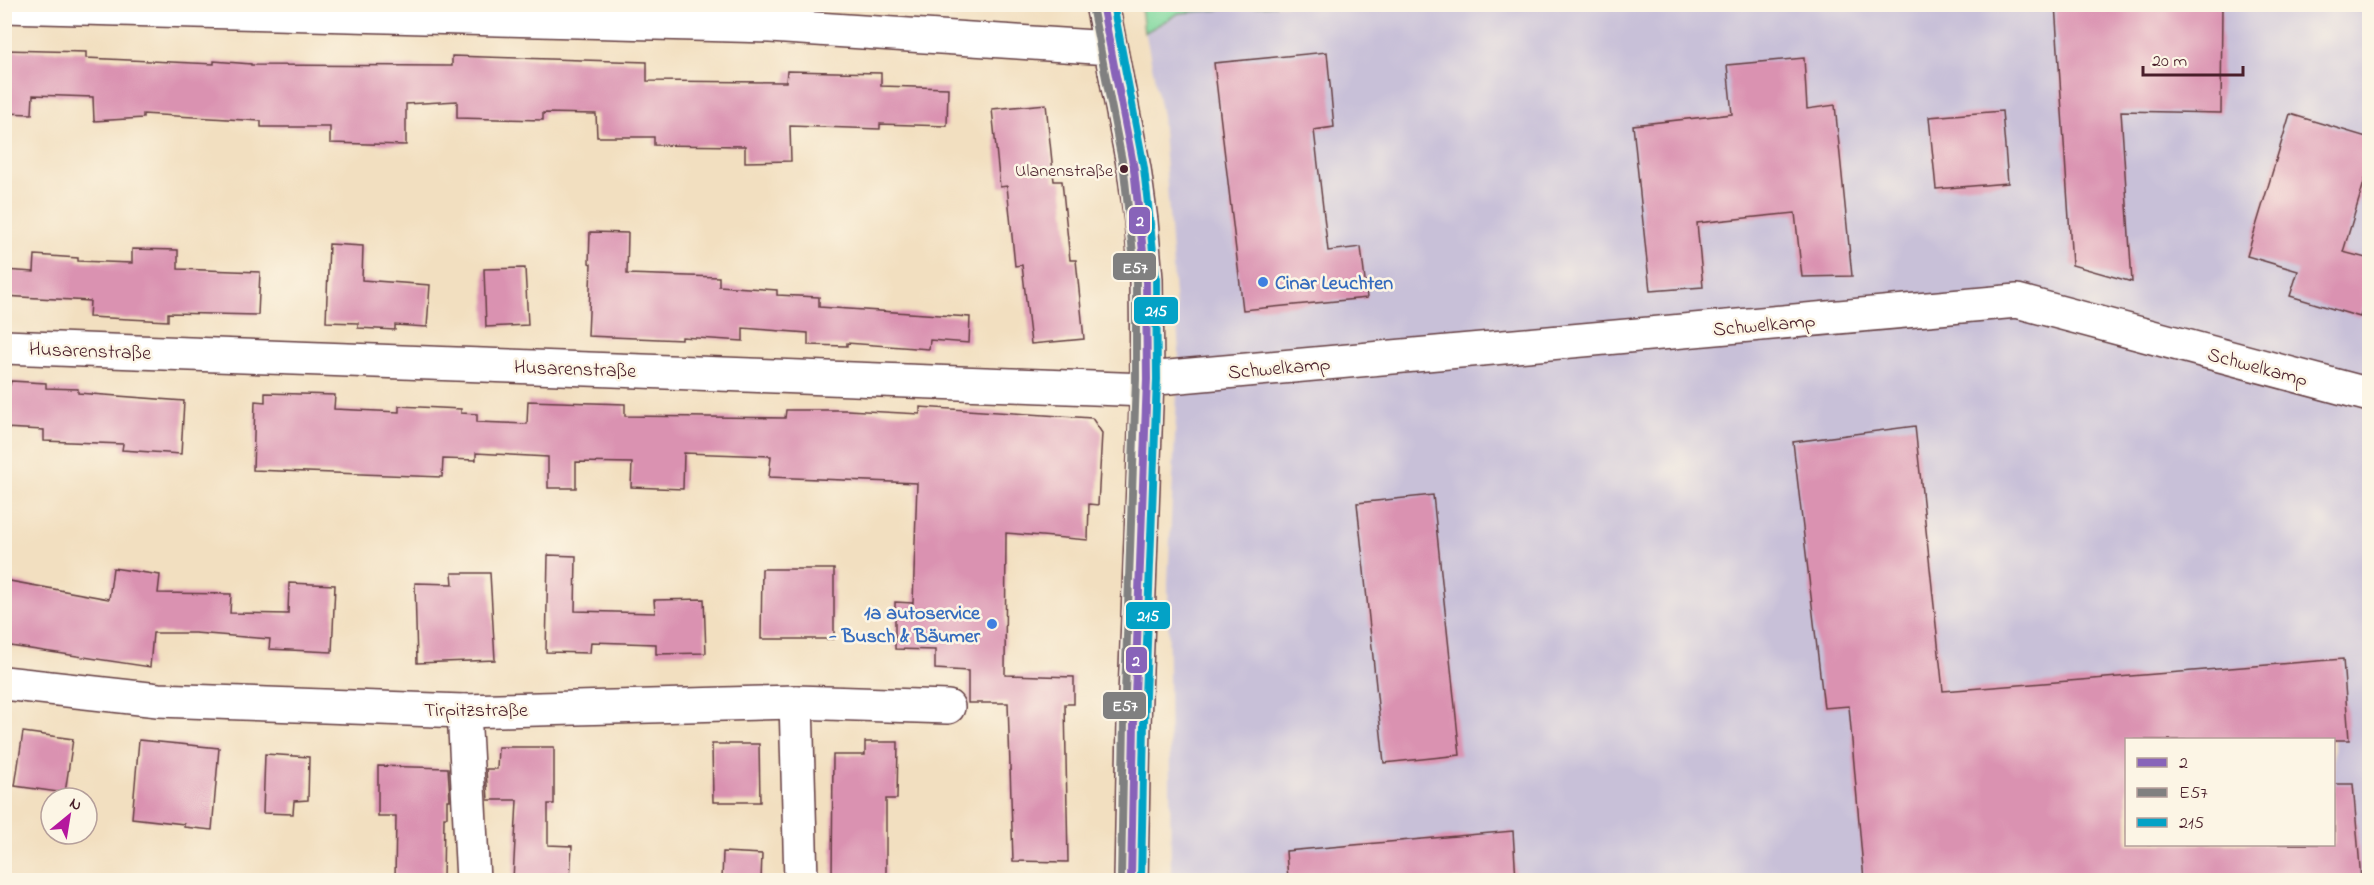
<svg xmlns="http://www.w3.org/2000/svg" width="2374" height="885" viewBox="0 0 2374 885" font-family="'Indie Flower',sans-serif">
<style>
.industrial{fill:#c8c0d8;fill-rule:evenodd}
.green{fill:#7ed89e;stroke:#647c64;stroke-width:1.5}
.building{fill:#da92b1}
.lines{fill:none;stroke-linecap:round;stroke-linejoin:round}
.minor-casing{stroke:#633c41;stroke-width:36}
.major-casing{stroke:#633c41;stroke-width:36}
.minor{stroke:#fff;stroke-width:33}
.major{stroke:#fff;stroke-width:33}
.bus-1-casing{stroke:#fcf5e5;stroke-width:12}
.bus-2-casing{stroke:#fcf5e5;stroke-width:12}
.bus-3-casing{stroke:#fcf5e5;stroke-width:12}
.bus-1{stroke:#8864b9;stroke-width:8}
.bus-2{stroke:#808080;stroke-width:8}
.bus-3{stroke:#04a2c6;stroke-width:8}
.bus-dot{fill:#4a1f2b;stroke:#fcf5e5;stroke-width:2}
.shop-dot{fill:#3f7fe0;stroke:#fcf5e5;stroke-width:2}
.labels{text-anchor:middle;stroke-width:5;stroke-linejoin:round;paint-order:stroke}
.bus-label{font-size:18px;fill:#4a1f2b;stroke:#fcf5e5;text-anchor:end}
.shop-label{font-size:20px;font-weight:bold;fill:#366cbe;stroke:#fcf5e5;text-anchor:start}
.street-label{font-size:20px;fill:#4a1f2b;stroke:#fcf5e5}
.line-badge{stroke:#fcf5e5;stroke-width:2}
.badge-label{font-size:16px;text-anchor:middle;font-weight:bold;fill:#fff}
</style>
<rect width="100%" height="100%" fill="#fcf5e5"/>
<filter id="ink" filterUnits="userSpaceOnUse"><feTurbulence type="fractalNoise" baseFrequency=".0167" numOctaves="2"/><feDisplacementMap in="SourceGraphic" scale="12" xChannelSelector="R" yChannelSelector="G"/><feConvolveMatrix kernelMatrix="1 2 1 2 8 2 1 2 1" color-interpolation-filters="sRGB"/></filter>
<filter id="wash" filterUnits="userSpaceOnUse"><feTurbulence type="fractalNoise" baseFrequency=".008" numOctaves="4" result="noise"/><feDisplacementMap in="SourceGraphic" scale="24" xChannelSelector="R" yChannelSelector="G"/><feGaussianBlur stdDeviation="1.35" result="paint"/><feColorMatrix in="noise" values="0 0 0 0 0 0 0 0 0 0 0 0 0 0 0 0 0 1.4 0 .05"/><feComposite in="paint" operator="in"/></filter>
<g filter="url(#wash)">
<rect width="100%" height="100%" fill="#f2dfc0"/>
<path class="industrial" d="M1140,5H2369V880H1171L1168,582L1179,352L1162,116ZM2126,740H2334V844H2126Z"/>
<path class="green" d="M1141,5V4L1276,5L1179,13L1144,33Z"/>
<g id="blocks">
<g class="building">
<path d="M2055,4H2222L2221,113L2121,111L2132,282L2072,265Z"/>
<path d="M4,50L86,52V58L214,64V61L251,64V65L452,66V56L647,62V81L786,82L787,71L881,73V86L948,88L947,126L880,124V129L790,126L791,161L745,162V146L654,145V137H597L596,114L543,113V120L457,118V101L406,104V145L330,143V127H261V121L143,114V118L94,121L93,97L33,95L32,114L4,113Z"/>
<path d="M1327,52L1334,127L1314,130L1328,251L1361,247L1367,298L1243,310L1214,63Z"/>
<path d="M1804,58L1807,109L1835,105L1852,276L1802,277L1795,213L1697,223L1703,287L1650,291L1633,125L1732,114L1727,65Z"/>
<path d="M1046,104L1054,181H1062L1070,260H1076L1084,339L1031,344L1022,265L1015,266L1007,186L1000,187L992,109Z"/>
<path d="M2002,111L2008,183L1936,189L1929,117Z"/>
<path d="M2290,114L2370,138V163L2343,252L2370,259V287L2360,317L2290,296L2298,271L2247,256Z"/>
<path d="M590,232L628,233L627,274L719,277V286L777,290V295L819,297V307L970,317L969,343L930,340L929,349L847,343V346L808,345V333L743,328V341L682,337V340L588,336L591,264L589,263Z"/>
<path d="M329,244L363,246L362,280L430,285L427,327L395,325V330L377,329L358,328V323L326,322Z"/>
<path d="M132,249L178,250V269L260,272L258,315L168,313V321L89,317L90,301L4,296V270L34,272L35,255L78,258V261L132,263Z"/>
<path d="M525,268L528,325L486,327L484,269Z"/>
<path d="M11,381L46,383V388L78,389V393L184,401L181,454L122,450L123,444L44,441V430L4,428V385H10Z"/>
<path d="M265,393L335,395L334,409L399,412V406L461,409V413L477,414V422L527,424L528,401L625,404V416L785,418L786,410H847L920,414V407L1092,418L1102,433L1098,505L1089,504L1088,540L1006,533L1005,675L1074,677V704H1065L1068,862L1013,861L1008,703H968V671L935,669V650L895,649V602L913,603L917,483L769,477L771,456L684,453L683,489L631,487L632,463L576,462V488H548V457L476,453V460L443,459L442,477L253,470L255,401L265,402Z"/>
<path d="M1915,426L1943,691L2343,659L2349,740H2127V844H2334V784H2353L2361,880H1864L1849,706L1824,708L1793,442Z"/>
<path d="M1433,495L1460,755L1384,763L1357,503Z"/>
<path d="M548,555L576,556L575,611L655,613L654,600L704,599L706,653L656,654V644L591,642L590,653L546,652Z"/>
<path d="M113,568L160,575L158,593L231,594L230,613L288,614L289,583L335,585L332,652L269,649L270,639L195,633H153L150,667L4,645V580L109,599Z"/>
<path d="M762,569H834V639H761Z"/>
<path d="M452,573H490L495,660L417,663L415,583L453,584Z"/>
<path d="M23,732L73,739L65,793L15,786Z"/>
<path d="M139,740L219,748L212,830L184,827V824L132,818Z"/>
<path d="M865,742H898L897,799H886V880H832L833,755H865Z"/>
<path d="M712,744H759L760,802H713Z"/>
<path d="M498,747H554V804H548V845L572,846L570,880H513L517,800H488L486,769H497Z"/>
<path d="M265,754L309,757L308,800L294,801L293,814L263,813Z"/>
<path d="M378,766L448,768L450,800H447V817H444L443,880H395L396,816H378Z"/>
<path d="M1513,831L1516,880H1288L1286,851Z"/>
<path d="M723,852L762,854L761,880H722Z"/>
</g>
</g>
</g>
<g filter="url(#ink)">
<use href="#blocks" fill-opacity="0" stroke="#633c41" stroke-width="1.5"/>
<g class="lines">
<g class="minor-casing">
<g id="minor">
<path d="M4,6L770,26L1110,48"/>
<path d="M4,347L1146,390"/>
<path d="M1147,379L2017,301L2370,395"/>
<path d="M4,683L158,700L464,711L796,702L948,707"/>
<path d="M796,702L801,880"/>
<path d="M464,711L473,880"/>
</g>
</g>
<g class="major-casing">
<path id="major" d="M1102,4L1134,169L1141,221L1146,279L1147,379L1134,723L1131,880"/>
</g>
<use href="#minor" class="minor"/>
<use href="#major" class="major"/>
<g class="bus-1-casing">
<path id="bus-1" d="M1102,4L1134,169L1146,279L1147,379L1134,723L1131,880"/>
</g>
<g class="bus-2-casing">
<path id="bus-2" d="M1092,6L1124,171L1136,280V379L1124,723L1121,880"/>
</g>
<g class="bus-3-casing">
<path id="bus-3" d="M1113,4L1144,168L1156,279L1157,379L1144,723L1141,880"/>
</g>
<use href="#bus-1" class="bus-1"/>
<use href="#bus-2" class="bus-2"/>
<use href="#bus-3" class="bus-3"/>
</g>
</g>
<circle class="bus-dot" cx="1124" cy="169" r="5"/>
<g class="shop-dot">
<circle cx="1263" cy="282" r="6"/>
<circle cx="992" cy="624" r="6"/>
</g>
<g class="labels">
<g class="bus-label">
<text x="1113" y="176">Ulanenstraße</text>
</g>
<g class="shop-label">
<text x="1275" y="289">Cinar Leuchten</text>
<text x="980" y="619" text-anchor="end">1a autoservice<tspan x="980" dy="23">- Busch &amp; Bäumer</tspan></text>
</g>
<g class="street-label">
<text transform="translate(1764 324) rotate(-5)" y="7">Schwelkamp</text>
<text transform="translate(90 350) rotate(2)" y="7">Husarenstraße</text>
<text transform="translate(2258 366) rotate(15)" y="7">Schwelkamp</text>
<text transform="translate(1279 367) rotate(-5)" y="7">Schwelkamp</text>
<text transform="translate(575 368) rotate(2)" y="7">Husarenstraße</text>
<text x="476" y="716">Tirpitzstraße</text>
</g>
</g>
<g class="line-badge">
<rect x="1128" y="206" width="23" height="29" rx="6" fill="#8864b9"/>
<rect x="1112" y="252" width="45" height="29" rx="6" fill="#808080"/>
<rect x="1133" y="296" width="46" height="29" rx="6" fill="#04a2c6"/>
<rect x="1125" y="601" width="46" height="29" rx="6" fill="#04a2c6"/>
<rect x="1125" y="646" width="23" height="28" rx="6" fill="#8864b9"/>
<rect x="1102" y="691" width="45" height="29" rx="6" fill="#808080"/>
</g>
<g class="badge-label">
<text x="1140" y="226">2</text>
<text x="1135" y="273">E57</text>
<text x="1156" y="316">215</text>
<text x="1148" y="621">215</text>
<text x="1136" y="666">2</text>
<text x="1125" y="711">E57</text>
</g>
<rect width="2374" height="885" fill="none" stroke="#fcf5e5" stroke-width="24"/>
<rect x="2125" y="738" width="210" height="108" fill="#fcf5e5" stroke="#b59f9b" stroke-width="1.5"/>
<rect x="2137" y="758" width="30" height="9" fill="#8864b9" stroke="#b59f9b" stroke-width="1.5"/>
<text x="2179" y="768" font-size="18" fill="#4a1f2b">2</text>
<rect x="2137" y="788" width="30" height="9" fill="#808080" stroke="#b59f9b" stroke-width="1.5"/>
<text x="2179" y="798" font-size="18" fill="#4a1f2b">E57</text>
<rect x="2137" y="818" width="30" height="9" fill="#04a2c6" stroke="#b59f9b" stroke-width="1.5"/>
<text x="2179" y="828" font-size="18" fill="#4a1f2b">215</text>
<g transform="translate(69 816) rotate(30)"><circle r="28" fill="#fcf5e5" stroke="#b59f9b" stroke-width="1.5"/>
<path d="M0-4.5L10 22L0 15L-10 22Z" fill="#b5179e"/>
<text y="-9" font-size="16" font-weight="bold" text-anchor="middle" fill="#4a1f2b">N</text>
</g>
<path d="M2143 66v9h100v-9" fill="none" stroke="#4a1f2b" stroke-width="3"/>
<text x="2152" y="66" font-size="18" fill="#4a1f2b" stroke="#fcf5e5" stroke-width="4.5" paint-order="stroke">20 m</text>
</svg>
